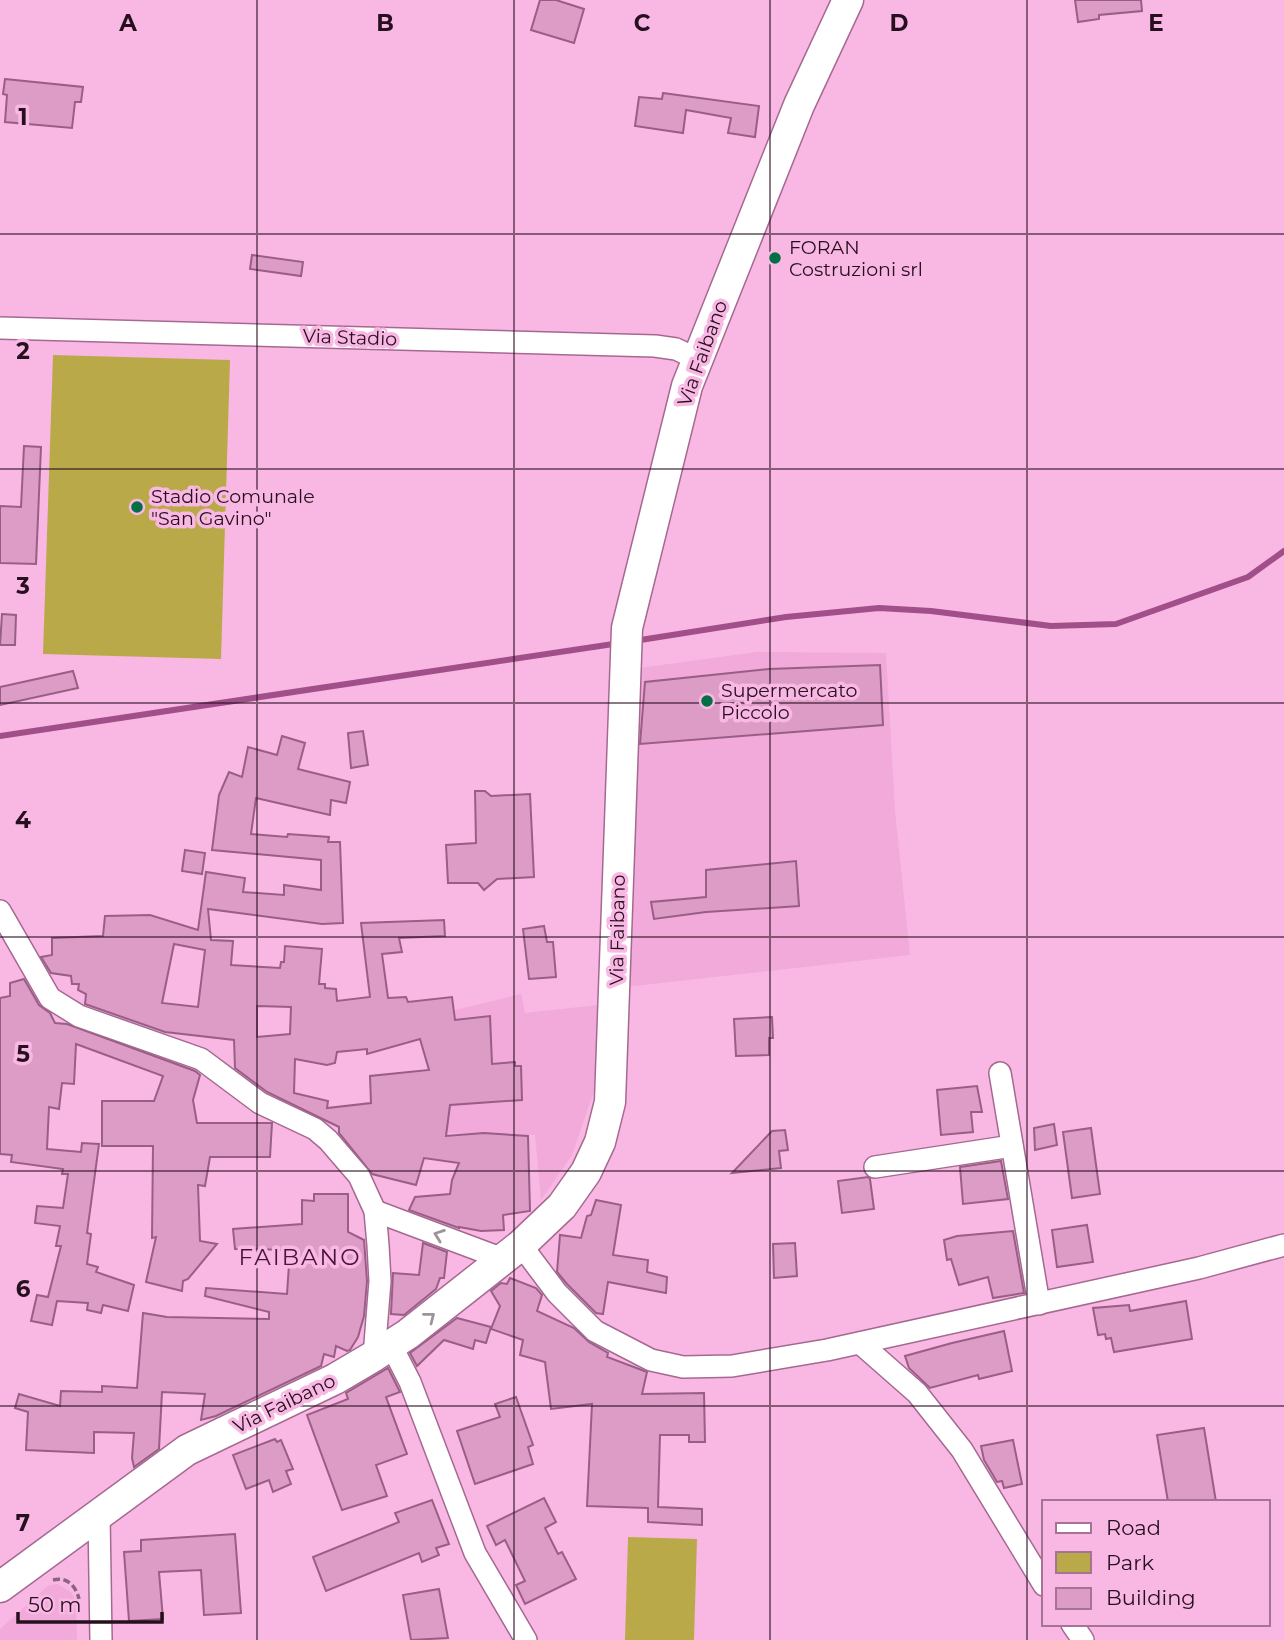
<svg xmlns="http://www.w3.org/2000/svg" width="1284" height="1640" viewBox="0 0 1284 1640" font-family="Montserrat,sans-serif">
<style>
.built{fill:#f1aad9}
.green{fill:#baa948}
.lines{fill:none;stroke-linecap:round;stroke-linejoin:round}
.stream{stroke:#a14f89;stroke-width:6}
.building{fill:#dc9cc6;stroke:#995e86;stroke-width:2;fill-rule:evenodd}
.street-casing{stroke:#a56991;stroke-width:24}
.secondary-casing{stroke:#a56991;stroke-width:33}
.path{stroke:#8e6380;stroke-width:3.5;stroke-dasharray:7 3.5;stroke-linecap:butt}
.street{stroke:#fff;stroke-width:21}
.secondary{stroke:#fff;stroke-width:30}
.oneway{stroke:#9d939a}
.grid{fill:none;stroke:#260f1f;stroke-width:2;stroke-opacity:0.55}
.poi-dot{fill:#026f47;stroke:#f9b8e3;stroke-width:2.5}
.labels{text-anchor:middle;stroke-width:7;stroke-linejoin:round;paint-order:stroke}
.poi-label{font-size:19px;fill:#260f1f;stroke:#f9b8e3;text-anchor:start}
.street-label{font-size:19px;fill:#260f1f;stroke:#f9b8e3}
.quarter-label{font-size:23px;letter-spacing:2px;fill:#48143b;stroke:#f9b8e3}
.grid-label{font-size:23px;text-anchor:middle;font-weight:bold;fill:#260f1f;stroke:#f9b8e3;stroke-width:7;stroke-linejoin:round;paint-order:stroke}
</style>
<rect width="100%" height="100%" fill="#f9b8e3"/>
<g class="built">
<path d="M757,652L886,653L895,811L910,955L626,987L632,669Z"/>
<path d="M521,994L525,1013L598,1005L595,1088L572,1155L541,1200L535,1135L448,1133L435,1015Z"/>
<path d="M58,1584L72,1593L76,1601L77,1640H0V1629L49,1585Z"/>
</g>
<g class="green">
<path d="M53,355L230,360L221,659L43,654Z"/>
<path d="M628,1537L697,1539L694,1640H625Z"/>
</g>
<g class="lines">
<g class="stream">
<path d="M634,641L786,617L879,608L931,611L1051,626L1116,624L1248,577L1284,551"/>
<path d="M0,736L620,643"/>
</g>
</g>
<g class="building">
<path d="M540,0H556L584,9L574,43L531,30Z"/>
<path d="M1075,0H1141L1142,11L1099,15V19L1078,22Z"/>
<path d="M5,79L83,87L81,102H75L72,128L5,122L7,95L3,94Z"/>
<path d="M663,93L759,106L755,137L728,133L731,118L686,110L683,133L635,126L639,97L662,99Z"/>
<path d="M252,255L303,262L301,276L250,269Z"/>
<path d="M24,446L41,447L36,564L0,563V506L21,507Z"/>
<path d="M2,614L16,615L15,645H0Z"/>
<path d="M880,665L883,725L640,744L645,682L769,669Z"/>
<path d="M73,671L78,688L0,705V687Z"/>
<path d="M363,731L368,765L351,768L348,733Z"/>
<path d="M282,736L305,743L298,769L350,782L346,803L331,800L330,815L256,798L251,834L287,837L288,834L329,837L328,842H340L343,923L322,924L208,909L211,940L233,941L231,965L280,968L281,962H284L285,946L322,949L319,984H325V988L336,989L337,1001L370,997L361,923L444,920L445,936L399,938L402,952L382,954L388,998L406,997L408,1002L452,997L455,1020L490,1016L492,1064L515,1062V1066H521L522,1100L450,1105L446,1136L484,1133L528,1136L530,1211L503,1215L504,1230L481,1231L459,1227V1228L409,1210L415,1197L450,1194L452,1180L459,1163L424,1158L416,1185L372,1174L339,1133V1127L267,1092L235,1068L234,1040L165,1032L85,1004L86,994L78,990L79,984H72L71,976L51,973L41,957L52,955V938L103,936L105,916L150,915L198,930L206,872L245,878L243,892L284,895V885L321,890V860L212,850L219,795L229,772L242,777L248,747L277,755ZM174,944L205,950L198,1007L162,1003ZM257,1006L291,1007L290,1034L257,1037ZM420,1039L429,1070L370,1076L371,1103L327,1108L328,1101L294,1093L295,1059L327,1065L335,1063L337,1052L367,1049V1054Z"/>
<path d="M475,791H485L491,796L530,794L534,877L497,879L484,890L478,883H448L446,845L476,843Z"/>
<path d="M185,850L205,853L202,874L182,871Z"/>
<path d="M796,861L799,906L706,912L654,919L651,902L706,897V870Z"/>
<path d="M544,926L547,942H553L556,977L529,979L523,929Z"/>
<path d="M24,979L39,1005L50,1013L55,1023L67,1024L195,1071L200,1075L193,1100L197,1123H272L270,1157H210L205,1186L198,1185L200,1241L217,1244L188,1279L183,1281L182,1291L146,1282L156,1237L152,1238L153,1146H102V1101H154L163,1076L76,1044L74,1084L62,1083L59,1109L49,1107L47,1149L81,1152L82,1143L99,1144L87,1233L91,1234L87,1264L98,1267L96,1272L134,1285L128,1311L103,1305L101,1313L87,1310L88,1303L57,1301L52,1325L31,1321L37,1295L48,1297L61,1246H56L60,1226L35,1223L37,1206L63,1208L68,1174H62L63,1169L11,1162L12,1155L0,1154V998L10,996V983Z"/>
<path d="M772,1017L773,1038H769V1055L736,1056L734,1019Z"/>
<path d="M977,1086L982,1112H971L973,1132L941,1135L937,1090Z"/>
<path d="M1054,1124L1057,1145L1035,1150L1034,1128Z"/>
<path d="M1091,1128L1100,1194L1072,1198L1063,1132Z"/>
<path d="M785,1130L788,1150L779,1151L781,1168L732,1173L772,1131Z"/>
<path d="M1001,1161L1008,1199L963,1204L960,1167Z"/>
<path d="M868,1177L870,1179L874,1209L842,1213L838,1181Z"/>
<path d="M314,1194H348V1232L364,1240L367,1281L364,1316L358,1337L350,1350L347,1351L336,1346L334,1357L324,1354L321,1366L216,1416L201,1420L205,1394L162,1392L159,1449L134,1467L132,1458L134,1433L94,1432V1453L26,1450L28,1412L15,1408L19,1394L60,1406L61,1391L102,1392V1386L137,1388L143,1313L167,1317L269,1319V1312L205,1296L206,1288L287,1294L290,1250L235,1249L233,1229L302,1224V1200L314,1201Z"/>
<path d="M596,1200L621,1205L613,1255L648,1260L647,1272L667,1277L666,1293L608,1282L603,1314L596,1313L567,1284L557,1272L560,1235L581,1238L587,1216L591,1215Z"/>
<path d="M1087,1225L1093,1262L1057,1267L1052,1230Z"/>
<path d="M1013,1231L1024,1293L993,1298L988,1277L959,1285L951,1259L947,1260L944,1240L957,1236Z"/>
<path d="M423,1243L447,1252L444,1278H440L436,1289L404,1315L391,1314L393,1273L419,1275Z"/>
<path d="M795,1243L797,1276L774,1278L773,1244Z"/>
<path d="M510,1278L536,1288L542,1295L537,1311L574,1328L589,1342L608,1353L607,1357L647,1372L642,1394L704,1393L705,1442H689V1435H660L658,1507L702,1509V1525L648,1522V1508L587,1506L592,1404L551,1409L545,1362L520,1355L523,1340L491,1329L500,1306L491,1291L501,1283L507,1284Z"/>
<path d="M1186,1301L1192,1339L1114,1352L1111,1338L1106,1339L1105,1334L1098,1335L1093,1308L1129,1305L1130,1311Z"/>
<path d="M457,1318L491,1327L486,1343L475,1340L473,1349L444,1340L417,1366L410,1353Z"/>
<path d="M1004,1331L1012,1371L979,1379L978,1375L930,1388L909,1368L905,1356L952,1343Z"/>
<path d="M388,1368L400,1392L386,1397L407,1454L376,1465L387,1496L342,1510L307,1415L348,1399L346,1393Z"/>
<path d="M516,1397L533,1445L528,1447L533,1464L475,1484L457,1431L500,1417L495,1404Z"/>
<path d="M1204,1428L1216,1502H1168L1157,1435Z"/>
<path d="M275,1439L277,1442L281,1440L293,1469L286,1471L291,1484L273,1492L269,1480L246,1489L233,1455Z"/>
<path d="M1013,1440L1022,1484L1004,1488L1002,1481L997,1482L984,1460L981,1446Z"/>
<path d="M544,1498L556,1522L545,1528L558,1554L562,1552L576,1579L525,1604L516,1585L525,1581L505,1540L496,1545L487,1526Z"/>
<path d="M432,1500L449,1544L436,1548L439,1555L422,1562L419,1553L326,1591L313,1557L399,1522L395,1513Z"/>
<path d="M235,1534L241,1613L204,1615L201,1570L159,1572L163,1619L129,1621L124,1552L141,1551V1540Z"/>
<path d="M439,1589L448,1638L411,1640L403,1595Z"/>
</g>
<g class="lines">
<g class="street-casing">
<g id="street">
<path d="M0,328L655,346L676,349L697,359"/>
<path d="M0,911L50,998L79,1016L201,1059L260,1103L315,1129L328,1140L359,1176L375,1211L378,1245L380,1281L374,1356"/>
<path d="M1000,1073L1039,1304"/>
<path d="M875,1167L1012,1146"/>
<path d="M375,1211L503,1259"/>
<path d="M521,1245L557,1293L595,1331L651,1360L683,1367L732,1366L827,1350L1199,1268L1284,1245"/>
<path d="M860,1343L917,1393L962,1450L1044,1585"/>
<path d="M391,1345L410,1382L475,1553L526,1640"/>
<path d="M99,1515L101,1640"/>
<path d="M1072,1624L1083,1640"/>
</g>
</g>
<g class="secondary-casing">
<path id="secondary" d="M0,1587L187,1450L335,1379L374,1356L408,1334L521,1245L562,1206L586,1172L600,1142L610,1102L627,628L687,386L799,105L848,0"/>
</g>
<path class="path" d="M53,1580C68,1576 76,1587 79,1599"/>
<use href="#street" class="street"/>
<use href="#secondary" class="secondary"/>
</g>
<defs><path id="oneway-chevron" d="M-2-3.5L2.5 0L-2 3.5" fill="none" stroke-width="1.6" stroke-linecap="round" stroke-linejoin="round" transform="scale(1.75)"/></defs>
<g class="oneway">
<use href="#oneway-chevron" transform="translate(439 1235) rotate(-160)"/>
<use href="#oneway-chevron" transform="translate(430 1317) rotate(-38)"/>
</g>
<path class="grid" d="M257,0V1640M514,0V1640M770,0V1640M1027,0V1640M0,234H1284M0,469H1284M0,703H1284M0,937H1284M0,1171H1284M0,1406H1284"/>
<g class="poi-dot">
<circle cx="775" cy="258" r="7"/>
<circle cx="137" cy="507" r="7"/>
<circle cx="707" cy="701" r="7"/>
</g>
<g class="labels">
<g class="poi-label">
<text x="789" y="254">FORAN<tspan x="789" dy="22">Costruzioni srl</tspan></text>
<text x="151" y="503">Stadio Comunale<tspan x="151" dy="22">"San Gavino"</tspan></text>
<text x="721" y="697">Supermercato<tspan x="721" dy="22">Piccolo</tspan></text>
</g>
<g class="street-label">
<text transform="translate(350 337) rotate(2)" y="7">Via Stadio</text>
<text transform="translate(702 353) rotate(-70)" y="7">Via Faibano</text>
<text transform="translate(617 930) rotate(-89)" y="7">Via Faibano</text>
<text transform="translate(284 1403) rotate(-26)" y="7">Via Faibano</text>
</g>
<g class="quarter-label">
<text x="300" y="1265">FAIBANO</text>
</g>
</g>
<g class="grid-label">
<text x="128" y="31">A</text>
<text x="385" y="31">B</text>
<text x="642" y="31">C</text>
<text x="899" y="31">D</text>
<text x="1156" y="31">E</text>
<text x="23" y="125">1</text>
<text x="23" y="359">2</text>
<text x="23" y="594">3</text>
<text x="23" y="828">4</text>
<text x="23" y="1062">5</text>
<text x="23" y="1297">6</text>
<text x="23" y="1531">7</text>
</g>
<rect x="1042" y="1500" width="228" height="126" fill="#f9b8e3" stroke="#a57495" stroke-width="2"/>
<rect x="1056" y="1523" width="35" height="10" fill="#ffffff" stroke="#a57495" stroke-width="2"/>
<text x="1106" y="1535" font-size="21" fill="#260f1f">Road</text>
<rect x="1056" y="1552" width="35" height="21" fill="#baa948" stroke="#a57495" stroke-width="2"/>
<text x="1106" y="1570" font-size="21" fill="#260f1f">Park</text>
<rect x="1056" y="1588" width="35" height="21" fill="#dc9cc6" stroke="#a57495" stroke-width="2"/>
<text x="1106" y="1605" font-size="21" fill="#260f1f">Building</text>
<path d="M18 1612v10h144v-10" fill="none" stroke="#260f1f" stroke-width="3.5"/>
<text x="28" y="1612" font-size="21" fill="#260f1f" stroke="#f9b8e3" stroke-width="5" paint-order="stroke">50 m</text>
</svg>
